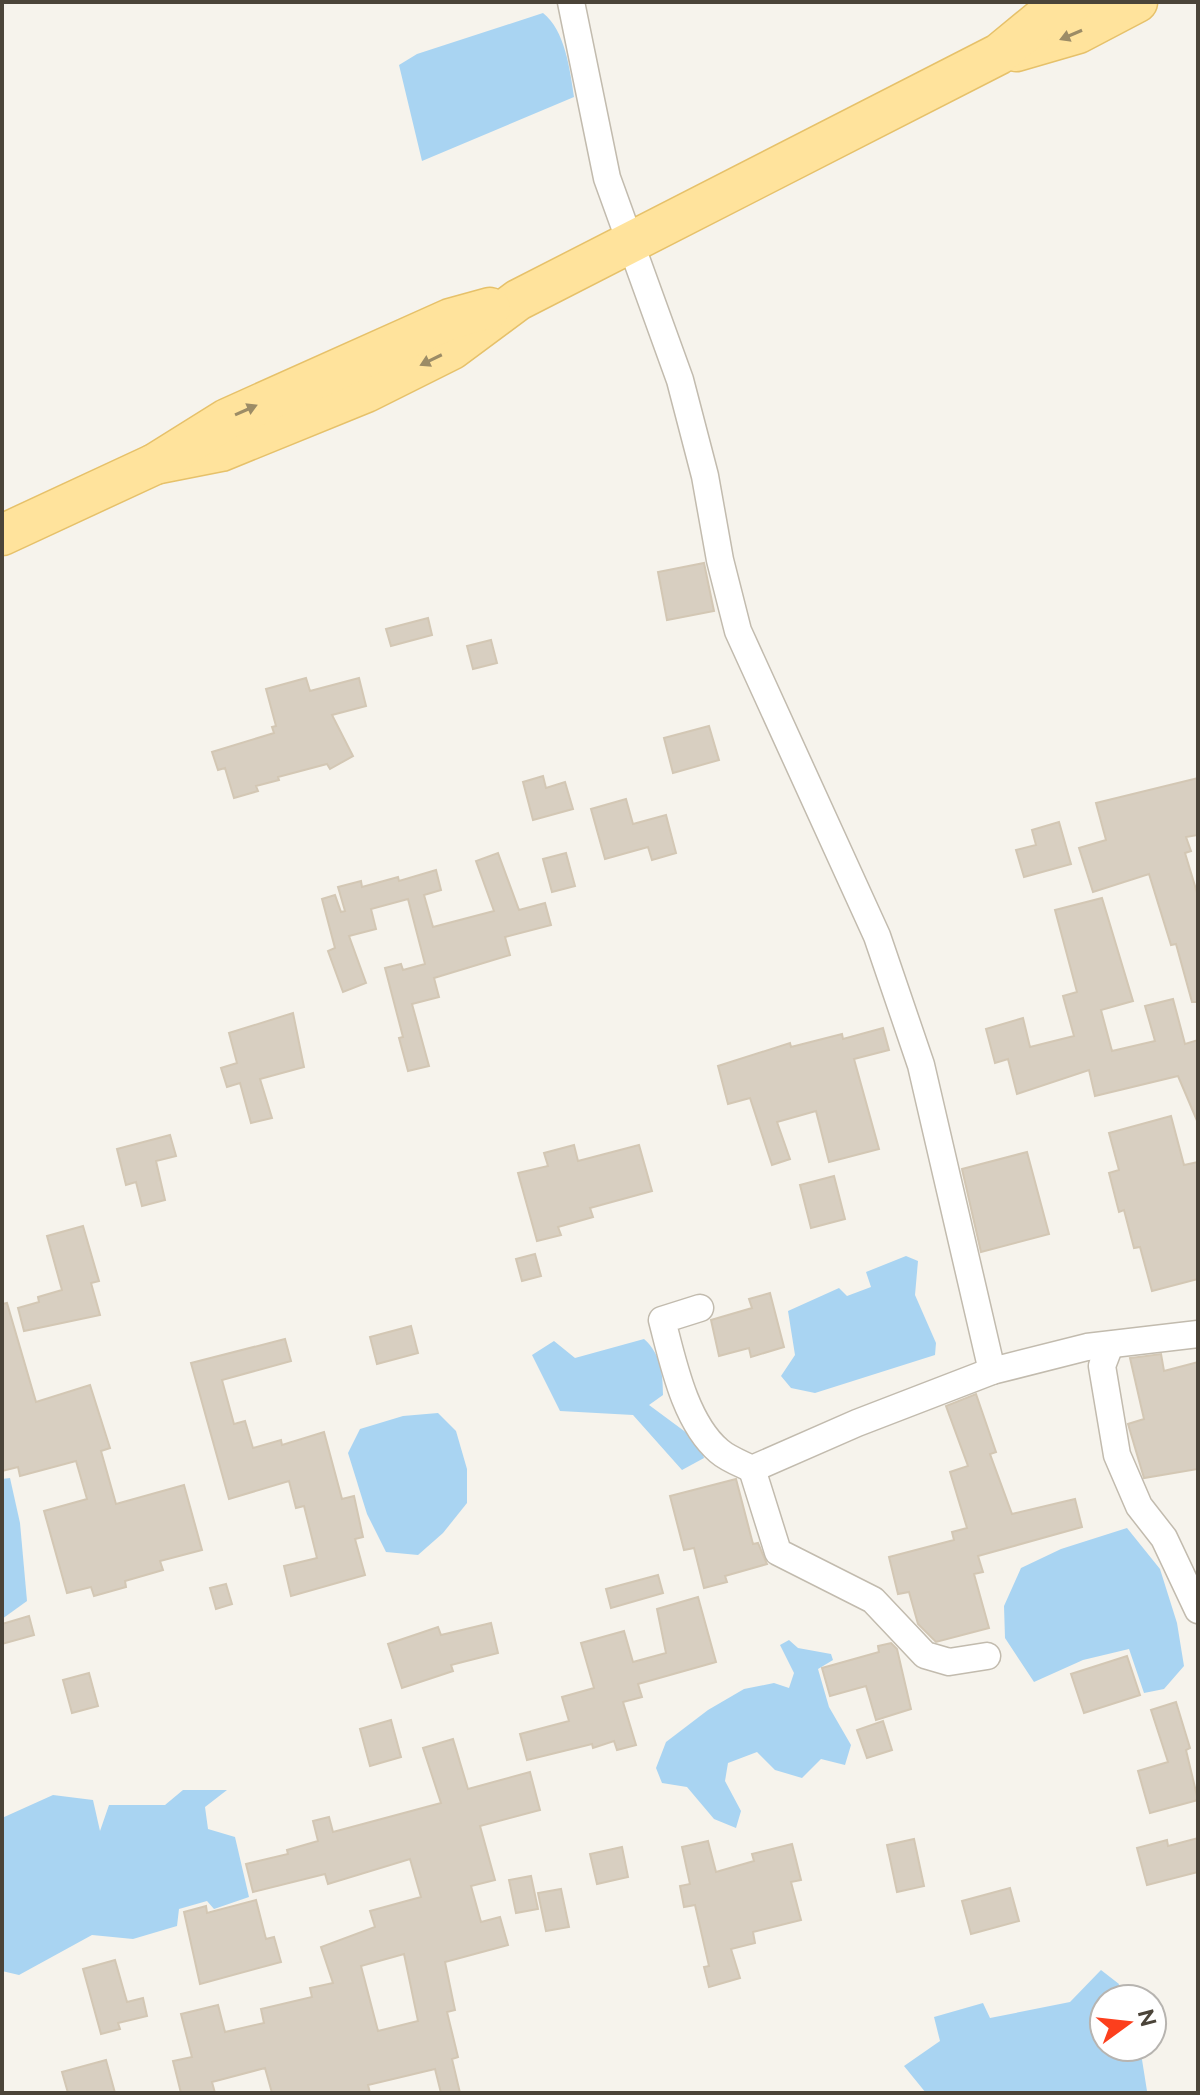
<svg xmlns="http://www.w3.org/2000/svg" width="1200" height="2095" viewBox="0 0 1200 2095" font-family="Raleway,sans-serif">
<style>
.water{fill:#a9d4f2}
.building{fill:#d8cfc1;stroke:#d3c7b4;stroke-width:2;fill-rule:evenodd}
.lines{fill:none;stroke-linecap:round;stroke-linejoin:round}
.street-casing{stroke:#c2bbae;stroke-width:29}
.primary-casing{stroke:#e6c16a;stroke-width:43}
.street{stroke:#fff;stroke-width:26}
.primary{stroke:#ffe39c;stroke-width:40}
.oneway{fill:#9c8c66}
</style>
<rect width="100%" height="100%" fill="#f6f3ec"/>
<g class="water">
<path d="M543,13C565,30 570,70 574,97L422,161L399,65L417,54Z"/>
<path d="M906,1256L918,1261L915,1295L936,1343L935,1355L815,1393L791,1388L781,1376L795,1355L788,1311L839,1288L847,1296L871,1287L866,1272Z"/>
<path d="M644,1339C661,1354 663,1374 663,1395L649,1405L699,1442L704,1458L682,1470L633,1415L560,1411L532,1355L554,1341L575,1358Z"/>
<path d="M438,1413L456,1431L467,1469V1503L443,1533L418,1555L386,1552L367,1514L348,1453L360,1429L403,1416Z"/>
<path d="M10,1478L20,1523L27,1601L2,1619V1479Z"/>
<path d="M1127,1528L1160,1569L1177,1623L1184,1666L1164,1689L1144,1693L1129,1649L1083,1660L1034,1682L1005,1638L1004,1606L1021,1568L1061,1549Z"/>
<path d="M789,1640L798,1648L831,1654L833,1660L818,1669L829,1707L851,1745L845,1765L821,1759L802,1778L775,1770L757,1752L728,1763L725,1781L741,1811L736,1828L714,1819L687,1787L662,1783L656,1768L666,1742L708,1710L744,1689L774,1683L789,1688L794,1673L780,1645Z"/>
<path d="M183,1790H227L205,1807L208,1829L235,1837L249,1897L214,1909L207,1901L179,1909L177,1926L133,1939L92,1935L19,1975L2,1971V1818L53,1795L93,1800L100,1831L109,1805H165Z"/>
<path d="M1101,1970L1119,1984L1116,1999H1104V2047H1140L1147,2091L1144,2093H926L904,2066L940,2041L934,2017L983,2003L990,2018L1070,2002Z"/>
</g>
<g class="building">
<path d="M704,563L714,611L667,620L658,572Z"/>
<path d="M428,618L432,635L391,646L386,629Z"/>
<path d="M491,640L497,663L473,669L467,646Z"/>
<path d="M306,678L310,691L359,678L366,706L332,715L353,756L330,769L327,764L278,777L279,780L256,786L258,791L234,798L225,768L218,770L212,752L274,733L272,727L276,726L266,689Z"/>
<path d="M709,726L719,760L673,773L664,738Z"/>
<path d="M543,776L546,788L565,782L573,809L533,820L523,782Z"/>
<path d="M1198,778V835L1186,837L1191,851L1185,853L1198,896V1002H1192L1176,944L1171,945L1149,874L1093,892L1079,848L1106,840L1096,803Z"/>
<path d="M626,799L633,824L666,815L676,853L652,860L648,847L605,859L591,809Z"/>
<path d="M1059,822L1071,864L1024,877L1016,850L1036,845L1032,830Z"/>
<path d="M498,853L519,910L545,903L551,925L505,937L510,955L434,978L439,997L412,1004L429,1066L408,1071L399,1038L403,1037L385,968L401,964L403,970L425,964L408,899L371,909L376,929L349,936L366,983L343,992L328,951L335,948L322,899L335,895L341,912L345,911L338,887L361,881L362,887L398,877L399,881L436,870L441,890L424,895L433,927L494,911L476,861Z"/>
<path d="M566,853L575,886L552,892L543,859Z"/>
<path d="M1102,898L1133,1001L1101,1010L1112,1051L1155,1041L1145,1006L1173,999L1185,1044L1198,1040V1123L1178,1076L1095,1096L1089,1070L1017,1094L1008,1059L995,1063L986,1029L1023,1018L1030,1047L1074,1036L1063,996L1077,992L1055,910Z"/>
<path d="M293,1013L304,1067L260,1079L272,1118L251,1123L240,1083L227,1087L221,1068L237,1063L229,1033Z"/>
<path d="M883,1028L889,1050L854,1059L879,1149L829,1162L816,1111L777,1122L790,1159L772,1165L750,1098L728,1104L718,1066L790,1043L791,1047L842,1034L843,1039Z"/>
<path d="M1171,1116L1184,1165L1198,1162V1279L1152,1291L1140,1247L1134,1248L1124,1210L1119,1212L1109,1173L1119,1170L1109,1133Z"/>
<path d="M170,1135L176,1156L156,1161L165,1200L142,1206L136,1182L126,1185L117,1149Z"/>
<path d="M574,1145L578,1161L639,1145L652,1191L590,1208L593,1217L558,1227L561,1235L537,1241L518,1173L548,1166L544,1153Z"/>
<path d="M1027,1152L1049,1234L981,1252L962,1169Z"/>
<path d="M834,1176L845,1219L811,1228L800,1185Z"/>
<path d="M83,1226L99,1281L91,1283L100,1315L24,1331L18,1308L39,1302L38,1297L62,1290L47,1236Z"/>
<path d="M535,1254L541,1276L522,1281L516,1259Z"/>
<path d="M770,1293L784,1347L751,1357L749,1348L719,1356L711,1320L752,1308L749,1299Z"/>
<path d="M7,1303L36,1402L90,1385L110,1448L101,1451L116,1504L184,1485L202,1550L160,1561L163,1570L125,1581L126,1587L94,1596L91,1587L67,1593L44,1511L87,1499L76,1461L20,1476L18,1467L2,1471V1304Z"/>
<path d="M411,1326L418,1353L377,1364L370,1337Z"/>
<path d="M285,1339L291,1361L222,1380L234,1424L245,1421L253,1448L281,1440L282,1445L324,1432L342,1499L354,1496L363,1537L355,1539L365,1575L291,1596L284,1566L317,1558L304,1506L296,1508L289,1481L229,1499L191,1363Z"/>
<path d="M1161,1354L1164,1371L1198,1362V1469L1144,1478L1128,1424L1144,1419L1130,1358Z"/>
<path d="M976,1394L996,1452L990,1454L1012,1514L1075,1499L1082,1527L978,1556L983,1572L974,1574L989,1628L936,1642L918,1624L909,1592L898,1594L889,1557L954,1540L952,1532L967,1528L950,1472L968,1466L946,1406Z"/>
<path d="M736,1479L753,1544L758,1543L767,1564L725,1576L727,1582L704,1588L694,1548L684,1550L670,1496Z"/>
<path d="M658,1575L663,1593L611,1608L606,1589Z"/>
<path d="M226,1584L232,1604L216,1609L210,1588Z"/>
<path d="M698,1597L716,1662L638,1684L642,1697L623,1702L636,1745L617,1750L614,1741L593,1748L592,1744L527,1760L520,1734L569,1721L562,1697L594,1688L581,1643L624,1631L633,1662L666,1653L657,1609Z"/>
<path d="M29,1616L34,1635L2,1644V1624Z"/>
<path d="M491,1623L498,1653L451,1665L453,1671L402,1688L388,1644L438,1627L441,1635Z"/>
<path d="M891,1643L897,1649L911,1709L876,1720L866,1686L830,1696L822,1668L879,1652L878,1646Z"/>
<path d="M1127,1656L1140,1695L1084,1713L1071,1674Z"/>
<path d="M89,1673L98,1706L72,1713L63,1680Z"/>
<path d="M1176,1702L1190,1748L1186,1750L1198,1800L1150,1813L1138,1771L1168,1762L1151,1710Z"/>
<path d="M391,1720L401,1757L370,1766L360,1729Z"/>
<path d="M883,1721L892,1750L867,1758L857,1730Z"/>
<path d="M453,1739L468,1789L530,1772L540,1810L480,1826L495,1880L471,1886L481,1922L500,1917L508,1945L445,1962L455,2010L447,2012L458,2057L452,2059L460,2093H441L435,2069L368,2085L370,2093H272L265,2068L212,2082L215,2093H181L173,2061L192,2057L181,2014L218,2005L225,2032L264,2023L261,2009L312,1997L310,1988L333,1983L321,1947L375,1927L370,1911L421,1897L410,1859L328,1884L325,1874L253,1892L246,1864L288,1854L287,1850L318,1841L313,1821L329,1817L333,1832L441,1803L423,1748ZM404,1954L418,2021L378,2031L361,1966Z"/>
<path d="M1198,1838V1872L1147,1885L1137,1848L1167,1840L1168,1846Z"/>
<path d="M914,1839L924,1886L897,1892L887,1845Z"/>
<path d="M708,1841L716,1872L754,1861L752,1854L792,1844L801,1880L791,1882L801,1920L753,1932L755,1943L731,1949L740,1978L709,1987L704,1967L709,1966L695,1905L684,1907L680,1886L690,1884L682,1847Z"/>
<path d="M622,1847L628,1877L597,1884L590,1854Z"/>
<path d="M531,1876L538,1909L516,1913L509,1880Z"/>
<path d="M1010,1888L1019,1921L971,1934L962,1901Z"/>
<path d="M561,1889L569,1927L546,1931L538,1893Z"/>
<path d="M256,1900L266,1939L274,1937L281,1962L200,1984L184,1912L206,1906L207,1913Z"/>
<path d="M115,1960L127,2002L143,1998L147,2016L118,2023L120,2029L101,2034L83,1969Z"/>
<path d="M106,2060L115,2093H68L62,2072Z"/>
</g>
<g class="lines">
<g class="street-casing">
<g id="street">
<path d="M571,2L607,178L680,380L705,476L720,560L738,631L877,936L921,1065L992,1371L1087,1347L1198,1334"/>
<path d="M700,1308L662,1320C673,1362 685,1422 719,1451C728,1459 742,1464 752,1469L857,1423L992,1371"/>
<path d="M1110,1345L1102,1366L1117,1455L1139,1506L1164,1538L1198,1610"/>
<path d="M752,1469L778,1552L873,1600L925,1655L949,1662L987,1656"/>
</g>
</g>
<g class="primary-casing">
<g id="primary">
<path d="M1016,51L1078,33L1137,2"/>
<path d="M155,464L221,451L366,392L452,349L518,300L999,54L1044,17L1073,2"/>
<path d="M2,535L155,464L227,419L450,319L490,308"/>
</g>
</g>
<use href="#street" class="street"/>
<use href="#primary" class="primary"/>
</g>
<defs><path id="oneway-solid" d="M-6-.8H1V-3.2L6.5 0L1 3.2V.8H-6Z" transform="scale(2)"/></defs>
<g class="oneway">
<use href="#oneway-solid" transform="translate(1071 35) rotate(157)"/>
<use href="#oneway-solid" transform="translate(431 360) rotate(154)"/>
<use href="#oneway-solid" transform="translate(246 410) rotate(-24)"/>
</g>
<rect width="1200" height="2095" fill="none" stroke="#4b4439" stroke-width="8"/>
<g transform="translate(1128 2023) rotate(75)"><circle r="38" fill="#ffffff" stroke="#b7b4b0" stroke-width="2"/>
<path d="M0-6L14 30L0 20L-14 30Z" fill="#fc3f1d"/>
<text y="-12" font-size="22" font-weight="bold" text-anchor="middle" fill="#4b4439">N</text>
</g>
</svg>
